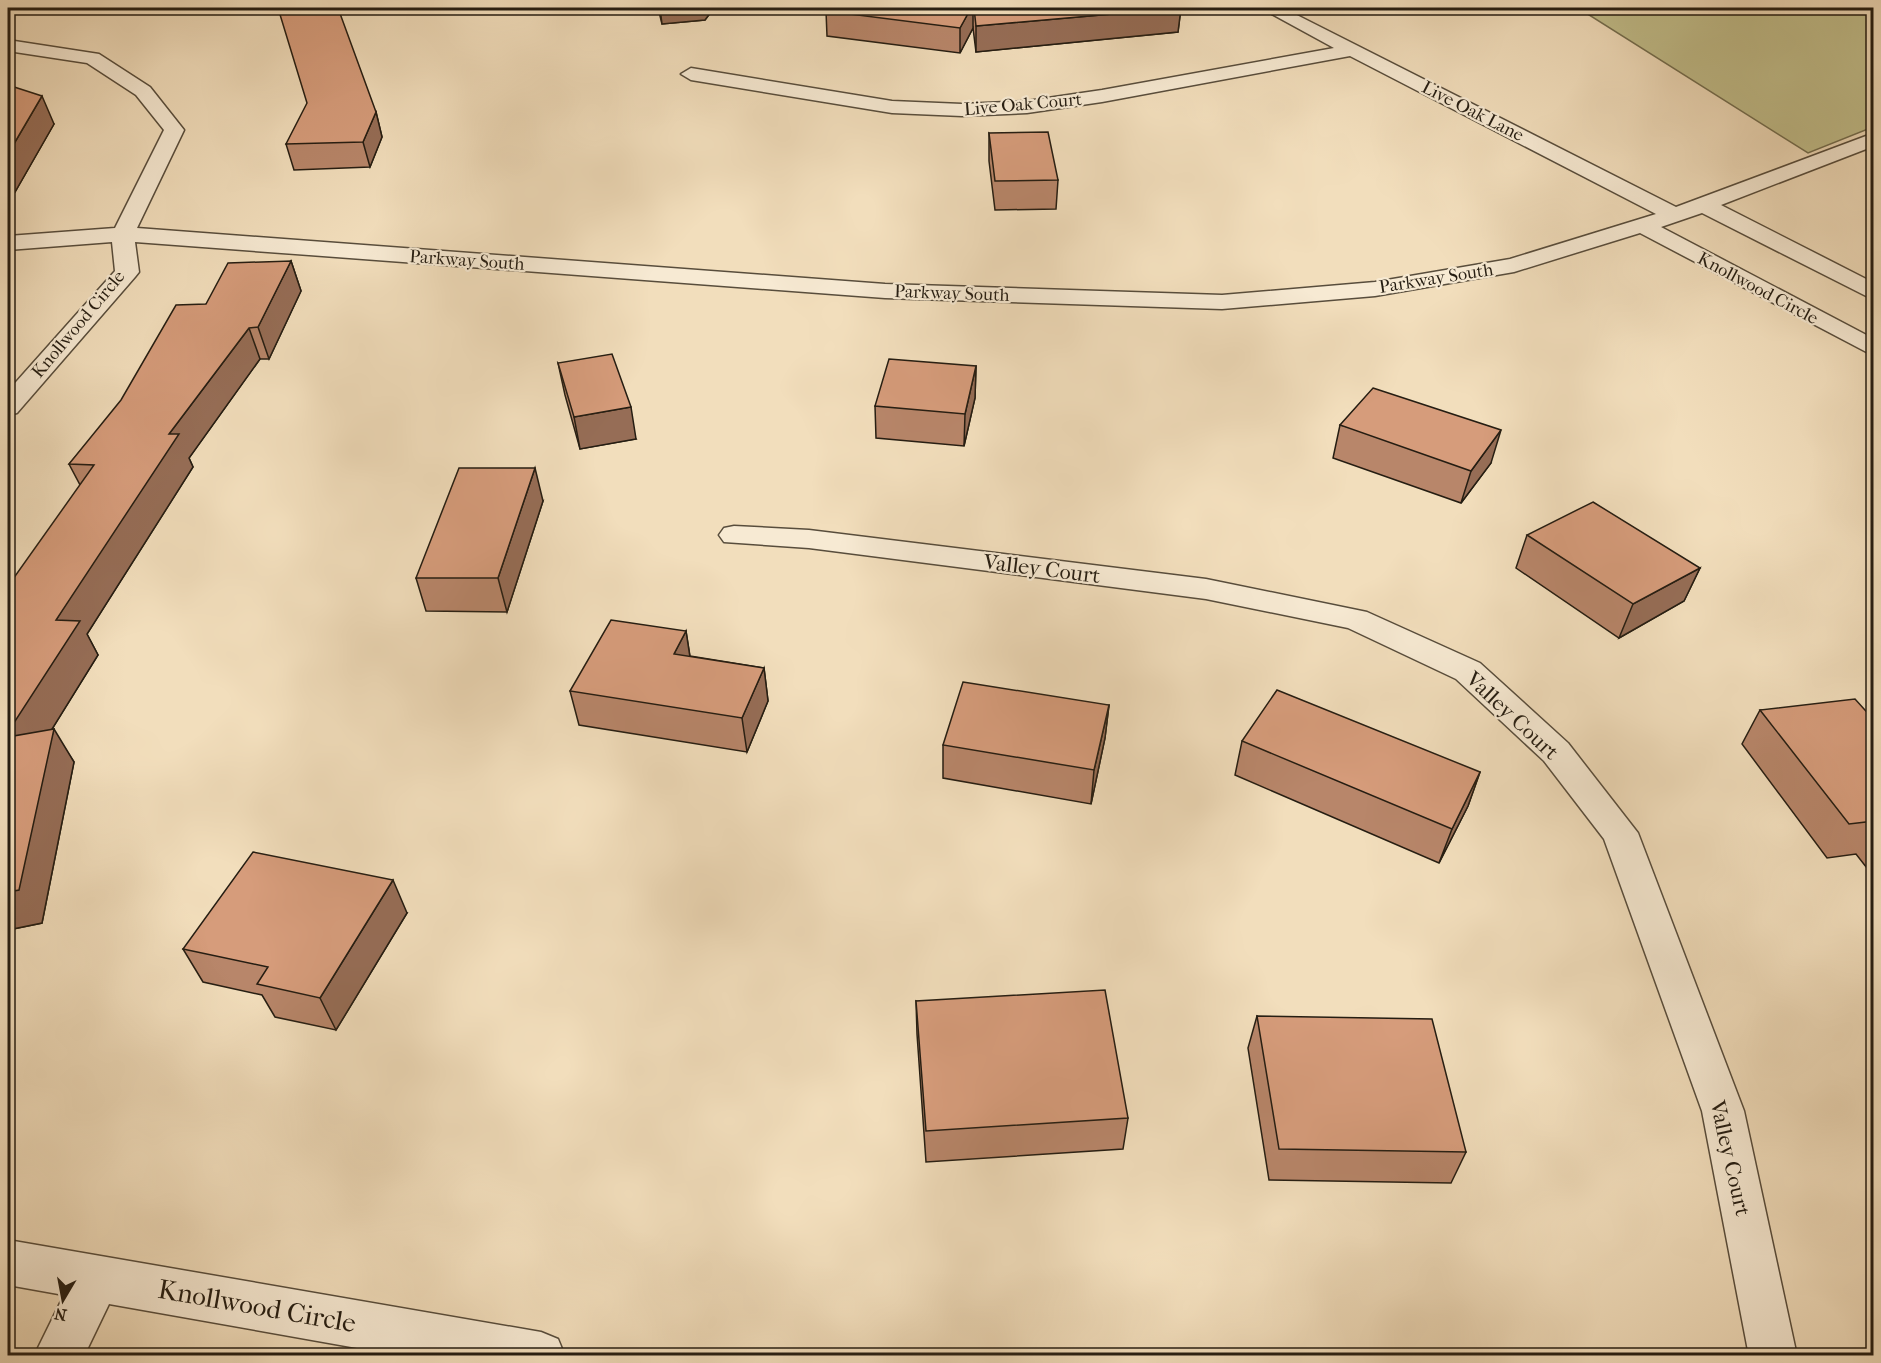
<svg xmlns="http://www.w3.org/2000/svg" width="1881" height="1363" viewBox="0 0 1881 1363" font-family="'IM FELL French Canon',serif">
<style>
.green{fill:#c2bf8c;stroke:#746e4f;stroke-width:1.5}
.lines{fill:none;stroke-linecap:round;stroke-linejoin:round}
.street-casing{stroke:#584d3c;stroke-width:3}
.street{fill:#f7ead3;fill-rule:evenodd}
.wall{fill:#b8866a;stroke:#251d12;stroke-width:1.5}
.shaded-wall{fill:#966d56;stroke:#251d12;stroke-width:1.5}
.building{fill:#d69c7b;stroke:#251d12;stroke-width:1.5}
.labels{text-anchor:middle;stroke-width:4.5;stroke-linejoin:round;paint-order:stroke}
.far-street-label{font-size:18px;fill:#251d12;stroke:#f7ead3}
.street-label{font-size:22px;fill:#251d12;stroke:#f7ead3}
.near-street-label{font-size:27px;fill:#251d12;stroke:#f7ead3}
</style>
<rect width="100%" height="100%" fill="#f2debc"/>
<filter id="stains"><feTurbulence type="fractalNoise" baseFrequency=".00333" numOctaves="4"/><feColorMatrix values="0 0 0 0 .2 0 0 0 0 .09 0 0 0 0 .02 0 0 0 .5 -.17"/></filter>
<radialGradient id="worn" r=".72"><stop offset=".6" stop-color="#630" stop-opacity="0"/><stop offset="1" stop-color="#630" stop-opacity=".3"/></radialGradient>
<path class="green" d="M1578,8H1873V127L1808,153Z"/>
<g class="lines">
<g class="street-casing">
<g id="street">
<path d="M1261,8H1283L1676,207L1874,133V146L1721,205L1874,283V300L1702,213L1661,227L1874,339V356L1640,233L1514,272L1375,296L1222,309L885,298L135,242L139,272L135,277L17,413L8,415V391L115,271L112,242L8,250V236L115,228L164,130L136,95L87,63L8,51V40L99,54L150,87L184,130L137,228L885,284L1222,295L1375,282L1510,259L1656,214L1350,56L1102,102L1027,113L962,116L892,113L691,80L681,74L691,68L892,101L962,104L1027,101L1102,90L1334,48Z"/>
<path d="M734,526L809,530L1206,579L1367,612L1480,663L1568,743L1638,833L1744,1111L1797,1356H1749L1702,1111L1604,839L1544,761L1456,679L1348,628L1206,599L809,548L724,542L719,535L724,528Z"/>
<path d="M8,1240L541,1332L558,1339L565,1356H402L109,1304L84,1356H34L64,1295L8,1285Z"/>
</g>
</g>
<use href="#street" class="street"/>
</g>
<g class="wall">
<path d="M658,8H714L705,20L662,24Z"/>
<path d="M830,8H1181L1178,32L976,52L973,28L960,53L827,36L826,11Z"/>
<path d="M8,85L54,124L15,192L8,193Z"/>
<path d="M376,112L382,137L370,167L294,170L286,144Z"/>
<path d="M989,133L1058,180L1056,209L995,210L989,161Z"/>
<path d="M291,261L301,291L269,359H260L189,458L193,467L87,634L98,655L52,729L74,762L42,923L8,930L80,485L69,464L206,304Z"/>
<path d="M558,363L636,439L580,449L565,395Z"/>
<path d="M976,366L975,398L964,446L876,438L875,406Z"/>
<path d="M1340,425L1491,463L1461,503L1333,458Z"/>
<path d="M543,501L507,612L426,611L416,578Z"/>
<path d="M1527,535L1700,568L1684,601L1619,638L1516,568Z"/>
<path d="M686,631L690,656L764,668L768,701L747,752L579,725L570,691Z"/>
<path d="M1109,705L1105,738L1091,804L943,778V745Z"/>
<path d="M1760,710L1874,720V877L1856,854L1827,858L1742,744Z"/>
<path d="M1242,741L1480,772L1468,806L1439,863L1235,775Z"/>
<path d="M407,913L336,1030L275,1017L262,995L203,982L183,949Z"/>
<path d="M916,1001L1128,1118L1123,1149L926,1162L917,1034Z"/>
<path d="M1257,1016L1466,1152L1451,1183L1269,1180L1248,1048Z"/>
</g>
<g class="shaded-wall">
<path d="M660,8H714L705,20L662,24Z"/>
<path d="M971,8H973V28L960,53V28Z"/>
<path d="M1181,8L1178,32L976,52V26Z"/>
<path d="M42,96L54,124L15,192L8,175V154Z"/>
<path d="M376,112L382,137L370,167L363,142Z"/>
<path d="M291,261L301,291L269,359L258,327Z"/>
<path d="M249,328L260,359L189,458L193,467L87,634L98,655L26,771L8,742V732L56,620L169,434Z"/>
<path d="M976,366L975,398L964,446L965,414Z"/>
<path d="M631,407L636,439L580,449L574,417Z"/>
<path d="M1501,430L1491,463L1461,503L1471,471Z"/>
<path d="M535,468L543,501L507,612L498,578Z"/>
<path d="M1700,568L1684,601L1619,638L1633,604Z"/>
<path d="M686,631L691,664L674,654Z"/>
<path d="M764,668L768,701L747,752L742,718Z"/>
<path d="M1109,705L1105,738L1091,804L1094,770Z"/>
<path d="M54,729L74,762L42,923L8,930V892Z"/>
<path d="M1480,772L1468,806L1439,863L1452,829Z"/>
<path d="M393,880L407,913L336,1030L320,998Z"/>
</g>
<g class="building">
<path d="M278,8H338L376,112L363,142L286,144L307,103Z"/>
<path d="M830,8H971L960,28L826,11Z"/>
<path d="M974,8H1180L976,26Z"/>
<path d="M8,85L42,96L8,154Z"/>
<path d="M1048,132L1058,180L995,181L989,133Z"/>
<path d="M291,261L258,327L249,328L169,434H179L56,620L80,621L8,732V586L94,465L69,464L121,400L176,305L206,304L228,263Z"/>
<path d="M612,354L631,407L574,417L558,363Z"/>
<path d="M889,359L976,366L965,414L875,406Z"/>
<path d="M1373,388L1501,430L1471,471L1340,425Z"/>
<path d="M459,468H535L498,578H416Z"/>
<path d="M1593,502L1700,568L1633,604L1527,535Z"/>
<path d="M611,620L686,631L674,654L764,668L742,718L570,691Z"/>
<path d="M963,682L1109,705L1094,770L943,745Z"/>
<path d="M1277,690L1480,772L1452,829L1242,741Z"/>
<path d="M1855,699L1874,720V821L1849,824L1760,710Z"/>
<path d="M54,729L19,890L8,892V737Z"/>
<path d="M253,852L393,880L320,998L257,984L268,967L183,949Z"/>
<path d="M1105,990L1128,1118L926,1131L916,1001Z"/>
<path d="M1257,1016L1432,1019L1466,1152L1279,1149Z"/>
</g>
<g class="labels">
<g class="far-street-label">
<text transform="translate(1023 104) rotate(-5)" y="6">Live Oak Court</text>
<text transform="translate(1473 111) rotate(27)" y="6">Live Oak Lane</text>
<text transform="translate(467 260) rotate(4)" y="6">Parkway South</text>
<text transform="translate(1436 278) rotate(-9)" y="6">Parkway South</text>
<text transform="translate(1758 288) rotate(28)" y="6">Knollwood Circle</text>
<text transform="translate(952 293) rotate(2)" y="6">Parkway South</text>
<text transform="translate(78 324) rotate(-50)" y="6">Knollwood Circle</text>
</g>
<g class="street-label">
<text transform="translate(1042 568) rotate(7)" y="8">Valley Court</text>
<text transform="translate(1513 715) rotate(43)" y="8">Valley Court</text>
<text transform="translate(1731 1158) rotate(77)" y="8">Valley Court</text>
</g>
<g class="near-street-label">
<text transform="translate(257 1306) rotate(10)" y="9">Knollwood Circle</text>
</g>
</g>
<rect width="1881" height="1363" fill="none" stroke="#f2debc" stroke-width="30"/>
<rect x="9" y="9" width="1863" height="1345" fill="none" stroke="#251d12" stroke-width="3"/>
<rect x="15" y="15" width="1851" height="1333" fill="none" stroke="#251d12" stroke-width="1.5"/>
<g transform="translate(63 1300) rotate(190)" stroke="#f7ead3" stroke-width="4.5" paint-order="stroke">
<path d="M0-4.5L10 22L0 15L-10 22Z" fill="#251d12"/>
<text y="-9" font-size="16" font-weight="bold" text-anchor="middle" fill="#251d12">N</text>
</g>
<rect width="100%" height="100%" filter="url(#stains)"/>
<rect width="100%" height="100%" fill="url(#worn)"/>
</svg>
